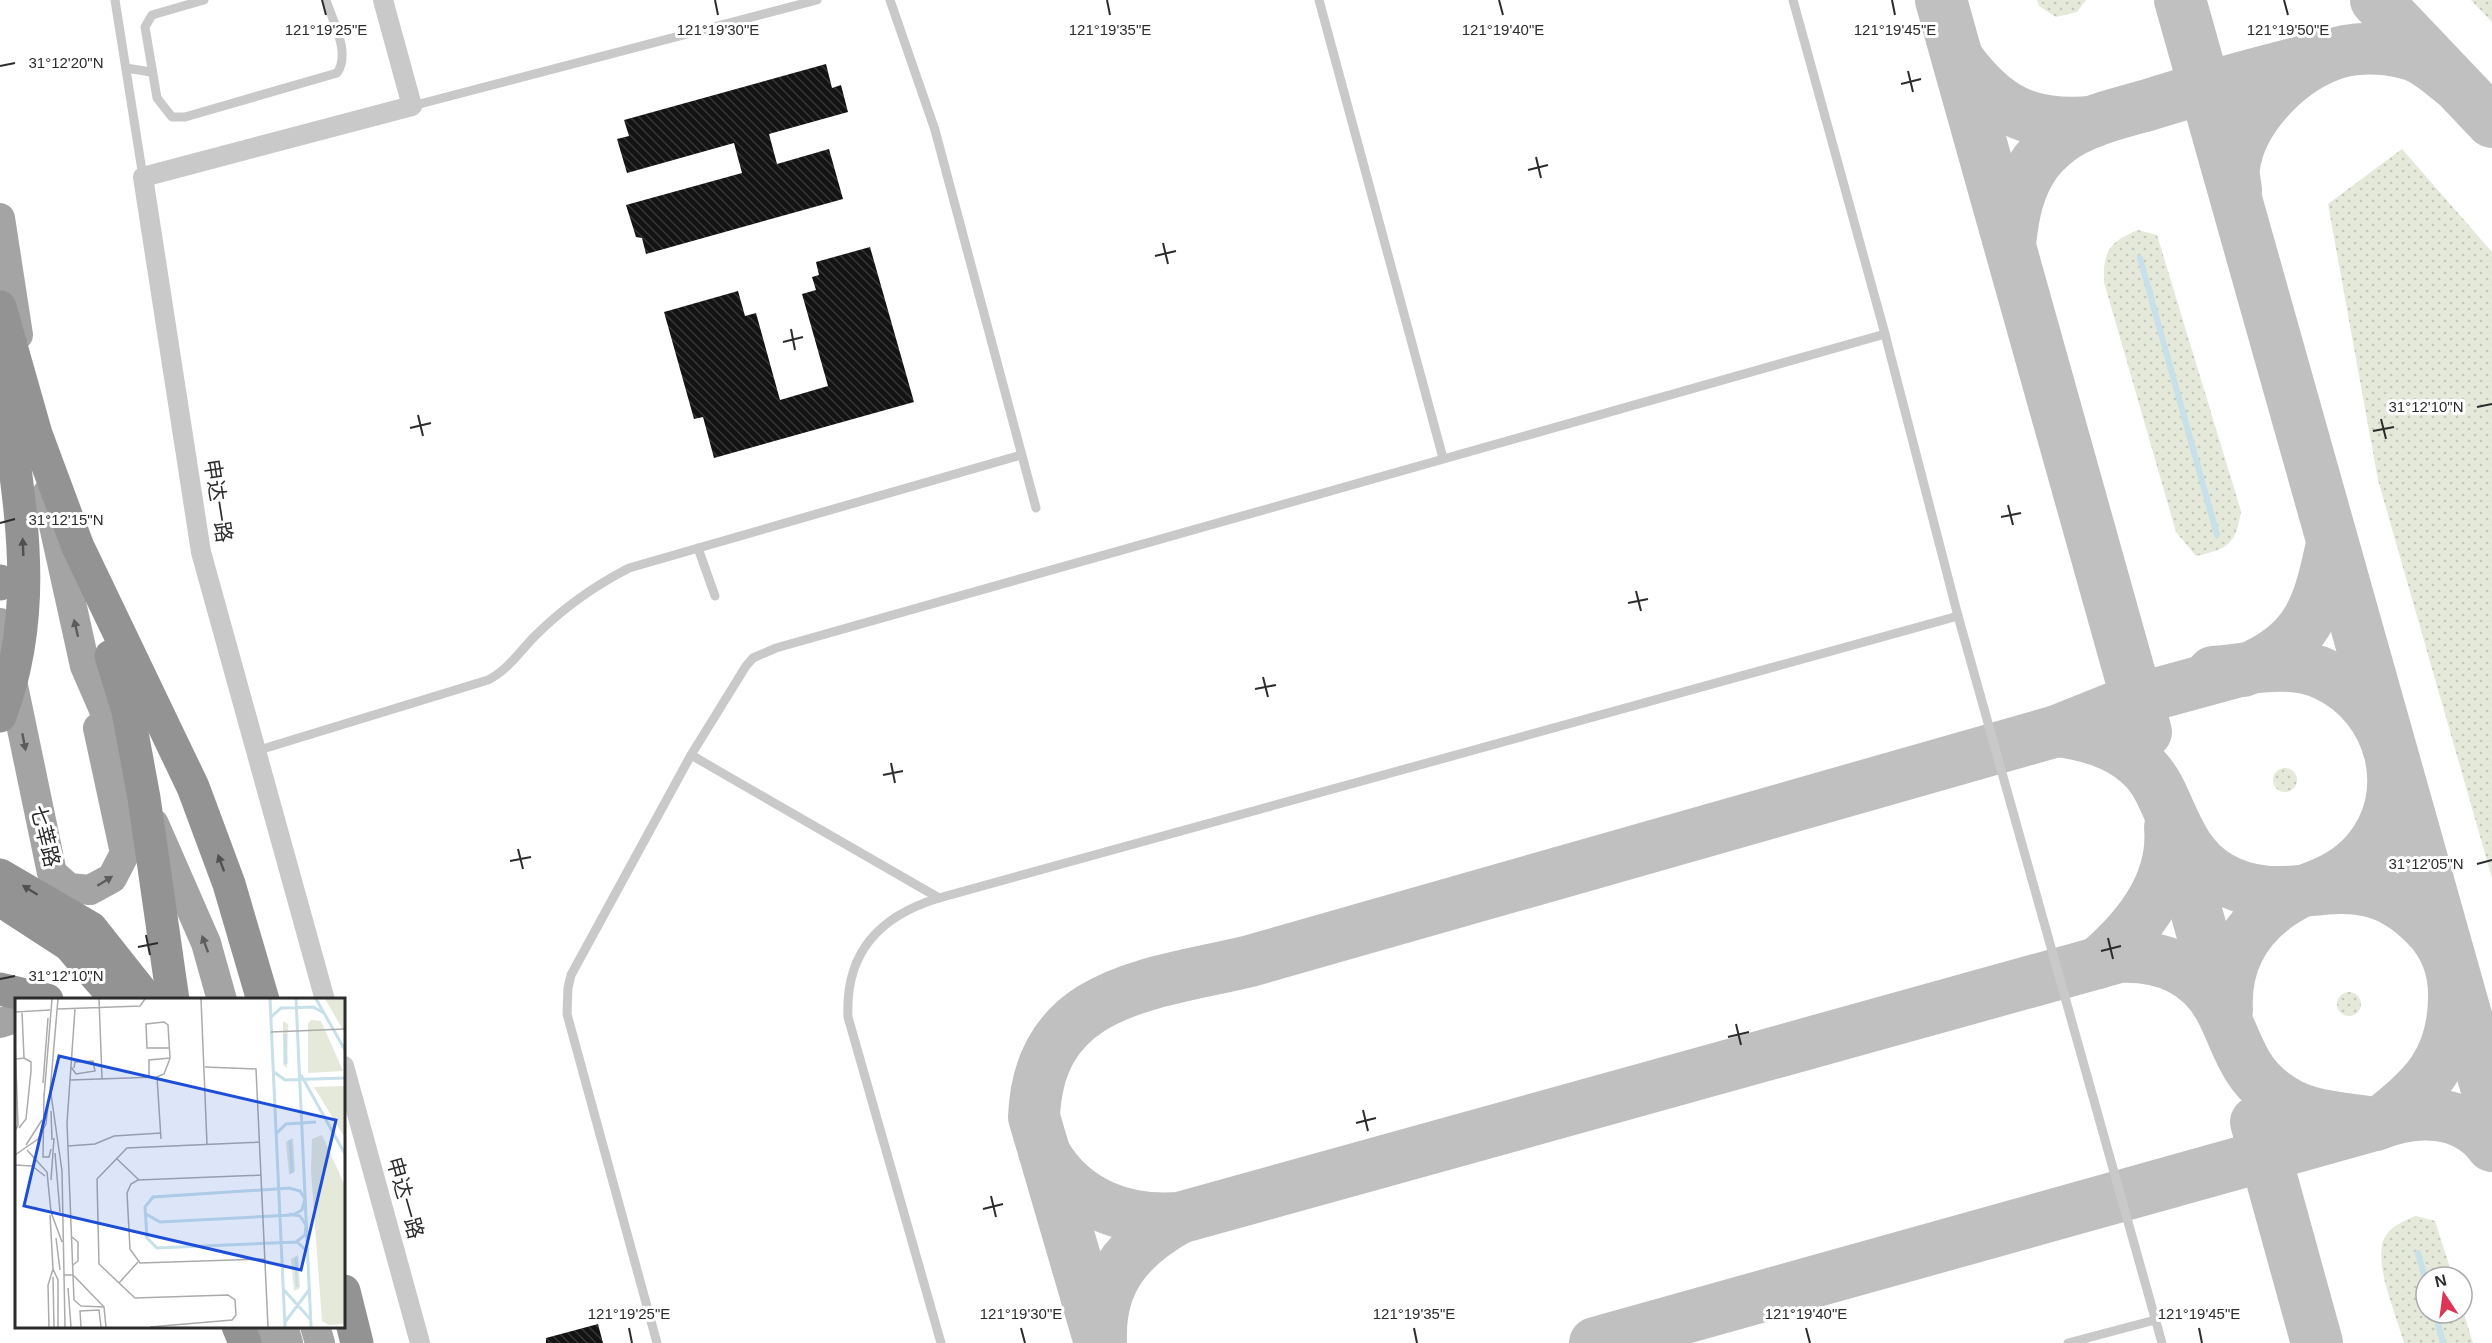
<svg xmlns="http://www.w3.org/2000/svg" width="2492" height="1343" viewBox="0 0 2492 1343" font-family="Helvetica,'Noto Sans SC',sans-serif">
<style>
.grass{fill:url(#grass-dots)}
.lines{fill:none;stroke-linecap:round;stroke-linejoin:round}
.stream{stroke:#c7e0e9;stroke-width:6}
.taxiway{stroke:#c0c0c0;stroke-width:52}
.building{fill:url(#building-back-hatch)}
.lane{stroke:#c9c9c9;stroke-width:9}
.street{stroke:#c9c9c9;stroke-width:20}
.primary{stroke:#a4a4a4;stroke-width:30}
.highway{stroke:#939393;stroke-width:33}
.oneway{fill:#505050}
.oneway2{fill:#5c5c5c}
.ticks{fill:none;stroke:#2c2c2c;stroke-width:2}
.labels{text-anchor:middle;stroke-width:6;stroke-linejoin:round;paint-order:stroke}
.street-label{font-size:21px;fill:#2c2c2c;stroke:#fff}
.inset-river{fill:none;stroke:#c7e0e9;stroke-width:3}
.inset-road{fill:none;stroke:#ababab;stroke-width:1.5}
.view{fill:#1d4ed8;fill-opacity:0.15;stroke:#1d4ed8;stroke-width:3}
.inset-edge{fill:none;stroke:#2c2c2c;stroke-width:3}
.ticks-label{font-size:15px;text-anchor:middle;fill:#2c2c2c;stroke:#fff;stroke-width:6;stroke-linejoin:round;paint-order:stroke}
</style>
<defs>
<pattern id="grass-dots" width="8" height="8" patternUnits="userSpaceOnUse" patternTransform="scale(1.5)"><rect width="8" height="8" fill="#e4e9da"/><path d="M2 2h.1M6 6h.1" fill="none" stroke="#c4c8bb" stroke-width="1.8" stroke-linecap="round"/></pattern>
<pattern id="building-back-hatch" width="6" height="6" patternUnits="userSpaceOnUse" patternTransform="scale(1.5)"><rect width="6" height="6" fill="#131313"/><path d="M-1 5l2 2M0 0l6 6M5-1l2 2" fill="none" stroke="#363636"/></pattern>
</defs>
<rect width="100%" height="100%" fill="#fff"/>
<g class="grass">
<path d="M2037,0H2086L2077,12L2056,17L2039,6Z"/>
<path d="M2471,0H2492V22Z"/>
<path d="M2402,149L2492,252V878L2378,480L2328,204Z"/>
<path d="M2138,230L2157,235L2241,511C2236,544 2228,549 2196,556L2176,532L2104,282C2103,251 2109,242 2138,230Z"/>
<circle cx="2285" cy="780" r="12"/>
<circle cx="2349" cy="1004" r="12"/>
<path d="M2416,1216L2435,1221L2453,1277H2426V1313H2462V1307L2473,1343H2404C2397,1317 2377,1272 2382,1246C2384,1229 2403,1221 2416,1216Z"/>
</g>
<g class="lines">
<g class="stream">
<path d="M2140,258L2217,535"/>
<path d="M2418,1253L2426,1282"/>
<path d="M2435,1313L2443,1343"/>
</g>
<g class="taxiway">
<path d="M1941,0L2146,732"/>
<path d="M2180,0L2492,1108"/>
<path d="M2376,0L2492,122"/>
<path d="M1958,59C1995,110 2029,127 2092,122"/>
<path d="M2236,190C2235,182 2233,174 2234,167C2240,120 2285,73 2328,56C2352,46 2384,47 2409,54C2426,58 2441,73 2454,83"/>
<path d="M2010,244C2013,215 2018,187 2036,162C2045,150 2060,137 2074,130C2097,118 2123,112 2148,105C2208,86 2268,70 2329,55"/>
<path d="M2243,671C2309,643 2318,609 2332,544"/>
<path d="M2213,672C2251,669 2290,658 2326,675C2393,706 2416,795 2367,852C2350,872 2329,882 2306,890"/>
<path d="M2175,836L2223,1007"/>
<path d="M2098,963C2138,929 2175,883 2170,827"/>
<path d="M2227,1010C2224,955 2253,915 2302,891"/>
<path d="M2256,1122L2317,1343"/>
<path d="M2375,1125C2415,1109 2464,1108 2492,1146"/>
<path d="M1045,1154C1073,1203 1125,1222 1179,1218L2119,957C2166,955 2204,972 2224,1016C2238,1045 2244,1072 2272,1093C2301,1116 2332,1117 2367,1122"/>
<path d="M1101,1340C1099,1281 1129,1246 1179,1218"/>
<path d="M1100,1343L1034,1117C1039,989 1151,985 1250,961L2057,731L2137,699L2247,669"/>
<path d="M1595,1343L2378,1124C2424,1089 2453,1061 2454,999C2455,971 2446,945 2426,925C2354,850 2293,920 2219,877C2184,856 2176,823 2159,789C2139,750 2098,736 2057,731"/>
</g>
</g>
<g class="building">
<path d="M826,64L832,88L841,85L848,112L769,134L777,164L829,149L843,199L646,254L642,238L636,237L626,205L742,173L734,143L627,173L617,139L629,136L624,120Z"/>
<path d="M870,247L914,402L714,458L703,417L694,419L664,312L738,291L745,316L756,313L780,400L828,386L802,294L816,290L812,277L819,275L816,262Z"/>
<path d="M598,1324L603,1343H546V1338Z"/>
</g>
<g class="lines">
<g class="lane">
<path d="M115,0L143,177"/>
<path d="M204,0L152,15L145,27L157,98L172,117H185L337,73C351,53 333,22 326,0"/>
<path d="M890,0L935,130L1036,508"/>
<path d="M1319,0L1443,458"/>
<path d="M1793,0L1885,334L1958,616L2162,1343"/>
<path d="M126,68L151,72"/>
<path d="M412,106L817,0"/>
<path d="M698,548L715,596"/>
<path d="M256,751L488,680C508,670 520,651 535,636C563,608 594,586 629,568L1021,455"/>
<path d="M691,755L939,898"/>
<path d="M657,1343L567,1014L568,988L571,975L691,755L746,666L753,658L776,648L1885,334"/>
<path d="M941,1343L848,1017C845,953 879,916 939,898L1958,616"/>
<path d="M2068,1343L2155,1320"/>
</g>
<g class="street">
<path d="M325,1000L201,552L143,177L412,106L383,0"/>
<path d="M344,1066L420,1343"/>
</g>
<g class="primary">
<path d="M0,218L18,335"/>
<path d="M47,494L85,666L132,774"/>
<path d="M0,623L52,873L69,888L90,890L112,878L125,853L98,728"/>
<path d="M154,824L206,943L222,1000"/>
<path d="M0,1023L16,1018"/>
<path d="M258,1326L262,1343"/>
<path d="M283,1326L288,1343"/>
<path d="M315,1326L320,1343"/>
</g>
<g class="highway">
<path d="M0,307L36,434L78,547L193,787L229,884L263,1000"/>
<path d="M0,581V584"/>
<path d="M111,656L128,711L144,798L173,1000"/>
<path d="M0,716C44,599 16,494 3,374"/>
<path d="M0,875L91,928L148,1000"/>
<path d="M0,900L69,945L117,1000"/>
<path d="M0,989L47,1000"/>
<path d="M344,1291L357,1343"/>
<path d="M238,1326L245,1343"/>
</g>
</g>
<defs><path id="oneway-solid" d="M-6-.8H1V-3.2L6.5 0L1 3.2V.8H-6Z" transform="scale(1.5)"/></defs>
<g class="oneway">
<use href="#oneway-solid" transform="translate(23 547) rotate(-92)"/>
<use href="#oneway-solid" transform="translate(221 863) rotate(-110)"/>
<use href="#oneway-solid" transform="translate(30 890) rotate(-148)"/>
</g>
<g class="oneway2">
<use href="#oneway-solid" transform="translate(76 628) rotate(-103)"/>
<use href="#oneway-solid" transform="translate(24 742) rotate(79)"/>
<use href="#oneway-solid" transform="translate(105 881) rotate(-32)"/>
<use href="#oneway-solid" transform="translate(205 944) rotate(-110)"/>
</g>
<path class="ticks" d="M322,0L326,15M715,0L718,15M1107,0L1110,15M1499,0L1503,15M1892,0L1895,15M2284,0L2288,15M0,66L15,63M1908,71L1913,92M1901,84L1921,79M1536,157L1541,178M1528,170L1548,165M1163,243L1168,264M1155,256L1176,251M791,329L795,350M783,342L803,337M2477,407L2492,404M418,415L423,436M2381,419L2386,439M410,428L431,423M2373,431L2394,427M2008,505L2013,525M2001,517L2021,513M0,523L15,519M1636,591L1641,611M1628,603L1648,599M1263,677L1268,697M1255,689L1276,685M891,763L895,783M883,775L903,771M518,849L523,869M510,861L531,857M2477,864L2492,860M146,935L150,955M2108,938L2113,959M138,947L158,943M2101,951L2121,946M0,979L15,976M1736,1024L1741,1045M1728,1037L1749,1032M1363,1110L1368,1131M1356,1123L1376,1118M991,1196L996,1217M983,1209L1003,1204M629,1328L632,1343M1021,1328L1025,1343M1414,1328L1417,1343M1806,1328L1810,1343M2199,1328L2202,1343"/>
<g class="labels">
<g class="street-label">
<text transform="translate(218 501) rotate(81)" y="7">申达一路</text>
<text transform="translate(45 836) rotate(76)" y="7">七莘路</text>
<text transform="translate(405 1198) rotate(74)" y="7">申达一路</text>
</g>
</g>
<g transform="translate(15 998)">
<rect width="330" height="330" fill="#fff"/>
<path d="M310,1H329L330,35ZM296,22L306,23L328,73L293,75V26ZM268,23L273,26L272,70L268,67ZM330,88V140L299,89ZM307,137L330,188V326L314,327L307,323L296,173L297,141ZM278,140L280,173L274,177L271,144ZM283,257L285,290L279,293L276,261Z" fill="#e4e9da"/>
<path class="inset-river" d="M255,1L270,329M281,1L296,329M301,1L330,52M256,19L266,10L298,9L309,15M270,36L271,66M259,74L270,82L330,80M286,77L330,156M262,135L271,126L301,124M275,142L277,175M274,190L285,193L290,201L287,212L278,217M276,190L138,199L130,209L132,240L142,250L282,244L293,254M131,216L145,224L277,217M274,216L285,218L291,227L290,237L281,244M281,260L282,289M269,292L296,322M270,324L294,292"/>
<path class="inset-road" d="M84,1L87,81M186,1L192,146M43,11L125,8L130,1M60,11L52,125L59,302L66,308L89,309L91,329M0,14L35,12M256,34L330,31M0,42L3,127L0,133M1,61L9,60L7,14M56,69L61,76L80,73L78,63L60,64L59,70M190,69L241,71L253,329M134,79V62L155,60M142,79L149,76L154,63L155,60L153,27L149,24L131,26L132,50H154M55,82L142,79L146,141M28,85L33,20M35,89L47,173L50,329M35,94L43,1M29,95L28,159H34L36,151M29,99L37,1M36,113L37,142M4,130L11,121L16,73V64L9,60M11,147L27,122M53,148L80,146L99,138L146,135M12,152L32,174L36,214L47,244M40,155L45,214M0,157L23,141L31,126L33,108M101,160L124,182M0,167L17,168L30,178M246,177L123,182L116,186L112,195L115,251L125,265L250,261M36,182L39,140M35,217L38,271L43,282V329M57,239L63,244V263L58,267M41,240L45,272M49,277H58L89,309M38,279L39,329M104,285L123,264M53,290L56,329M34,329L33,287L38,271M66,329L65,313L84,312L86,329M135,329L217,322L221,317L220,302L213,297L120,300L84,266L82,181L112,150L245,144"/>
<path class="view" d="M44,58L321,122L286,272L9,208Z"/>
<rect width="330" height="330" class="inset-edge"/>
</g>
<g class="ticks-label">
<text x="326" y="35">121°19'25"E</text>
<text x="718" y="35">121°19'30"E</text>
<text x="1110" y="35">121°19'35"E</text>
<text x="1503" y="35">121°19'40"E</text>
<text x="1895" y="35">121°19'45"E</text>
<text x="2288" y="35">121°19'50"E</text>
<text x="66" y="68">31°12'20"N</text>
<text x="2426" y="412">31°12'10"N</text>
<text x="66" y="525">31°12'15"N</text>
<text x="2426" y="869">31°12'05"N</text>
<text x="66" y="981">31°12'10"N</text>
<text x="629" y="1319">121°19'25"E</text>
<text x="1021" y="1319">121°19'30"E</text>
<text x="1414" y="1319">121°19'35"E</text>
<text x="1806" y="1319">121°19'40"E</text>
<text x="2199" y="1319">121°19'45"E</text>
</g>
<g transform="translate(2444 1295) rotate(347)"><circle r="28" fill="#ffffff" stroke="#ababab" stroke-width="1.5"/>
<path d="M0-4.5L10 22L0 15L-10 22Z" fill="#dc3556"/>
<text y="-9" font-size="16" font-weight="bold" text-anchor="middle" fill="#2c2c2c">N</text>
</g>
</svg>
